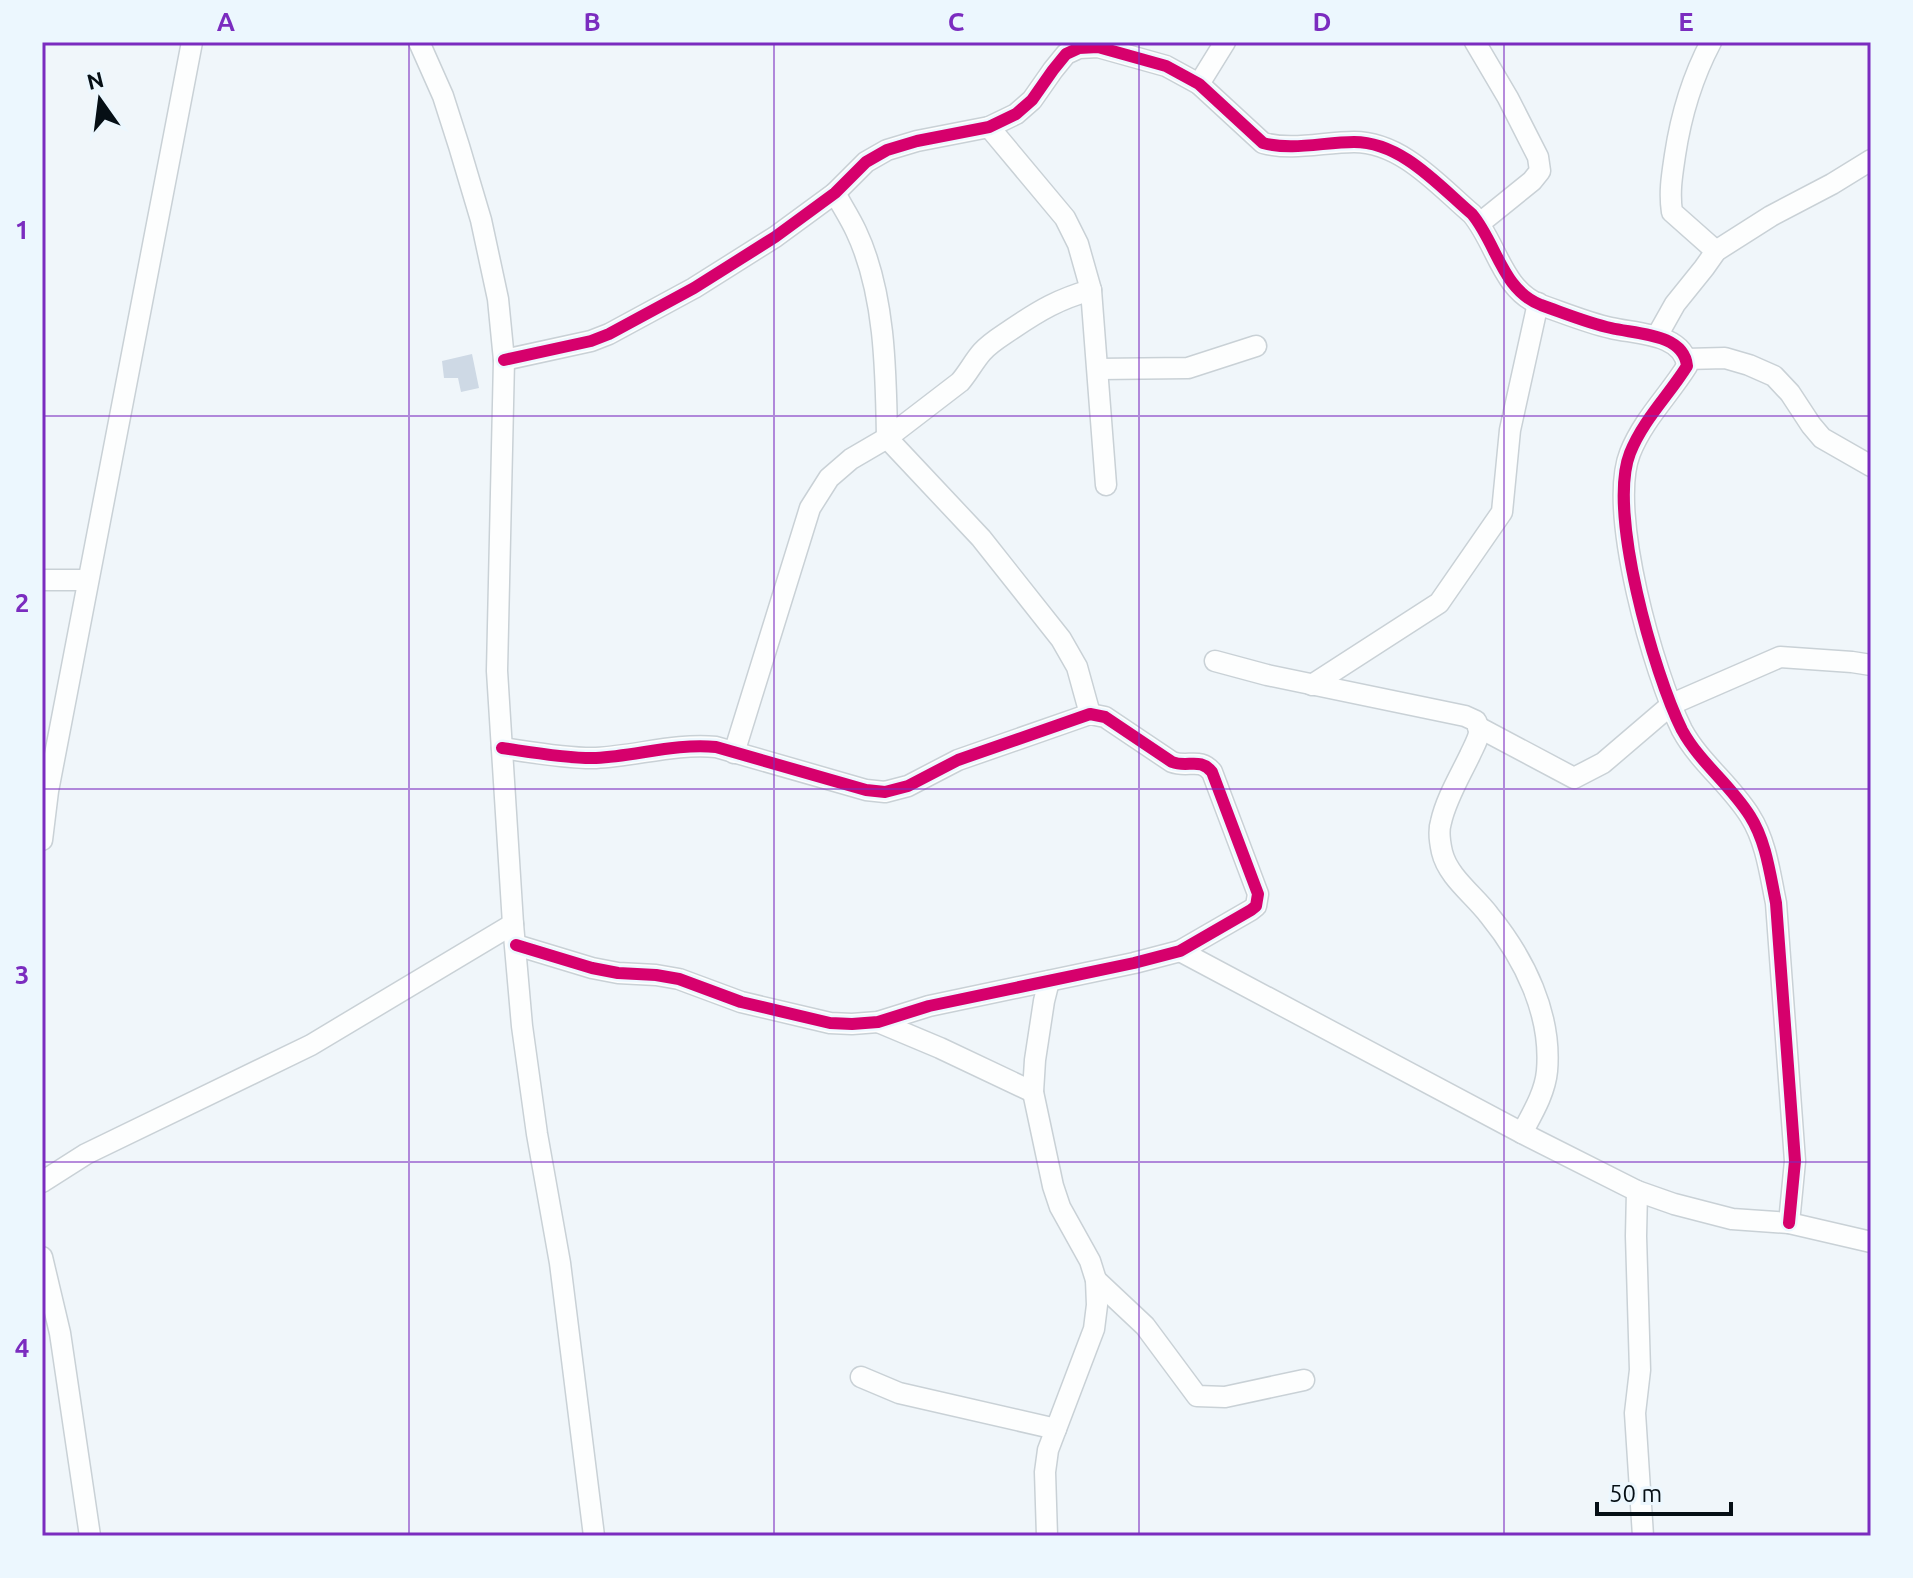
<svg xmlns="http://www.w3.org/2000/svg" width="1913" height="1578" viewBox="0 0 1913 1578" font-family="Ubuntu,sans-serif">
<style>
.building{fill:#ced9e5}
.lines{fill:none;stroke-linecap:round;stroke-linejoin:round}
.street-casing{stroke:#c9d1d6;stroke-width:23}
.street{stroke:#fdfefe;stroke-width:20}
.cycleway-casing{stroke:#ecf7fe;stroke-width:17}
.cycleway{stroke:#d6006c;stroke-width:12}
.grid{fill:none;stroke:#7b2cbf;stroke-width:2;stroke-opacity:0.55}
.neatline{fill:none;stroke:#7b2cbf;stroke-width:3}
.grid-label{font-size:26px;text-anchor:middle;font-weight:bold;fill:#7b2cbf}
</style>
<rect width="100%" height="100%" fill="#f0f6fa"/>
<path class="building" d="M472,354L479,388L461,392L458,378H444L442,361Z"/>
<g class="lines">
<g class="street-casing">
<g id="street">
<path d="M419,42L443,96L459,146L481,220L498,299L504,360L497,671L513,924L522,1026L537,1134L560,1263L594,1536"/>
<path d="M1475,42L1508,98L1538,157L1540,171L1532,181L1480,223"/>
<path d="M1711,42C1692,78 1681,115 1675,155C1672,175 1669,192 1672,212L1716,251"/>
<path d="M1199,84L1225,42"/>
<path d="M989,127L1065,218L1078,244L1091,290L1106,485"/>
<path d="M835,193C842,206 850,218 856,231C885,292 886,371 887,438L981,538L1061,639L1077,667L1090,714"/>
<path d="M1657,336L1675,304L1704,268L1716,251L1771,216L1832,184L1871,160"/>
<path d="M1686,359L1725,358L1749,365L1774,376L1790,393L1811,425L1822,438L1871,466"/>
<path d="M504,360L591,341L609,334L694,288L775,237L835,193L866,162L887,150L917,141L989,127L1016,114L1032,100L1053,70L1066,54L1079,48L1098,47L1166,66L1199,84L1263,143C1292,151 1324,142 1354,142C1402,142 1439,186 1472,214C1497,244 1502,290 1541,305C1564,313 1588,323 1611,328C1635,334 1684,333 1687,366C1669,395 1643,420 1630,453C1607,511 1654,674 1682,730C1700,763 1730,784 1750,816C1766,841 1770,874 1776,903L1795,1161L1789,1223"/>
<path d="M1098,369L1188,368L1256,346"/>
<path d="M42,580H88"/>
<path d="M1215,661L1267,675L1465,716L1476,721C1478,726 1479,727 1479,733C1478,740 1473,748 1470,755C1460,776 1446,799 1441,822C1438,831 1440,843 1442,852C1448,877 1474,895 1489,915C1524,958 1552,1014 1547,1071C1545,1093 1532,1114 1522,1133"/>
<path d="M1312,685L1439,603L1502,512L1510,430L1538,303"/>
<path d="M1478,727L1574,778L1603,763L1672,704L1780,657L1852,662L1871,665"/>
<path d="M502,748C530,752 569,759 596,758C636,756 676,743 716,747L866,790L885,792L908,786L958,760L1090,714L1105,717L1172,762C1188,768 1200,757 1212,772L1258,894L1256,906L1251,910L1180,951L1134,963L929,1006L878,1022L852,1024L830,1023L741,1002L679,979L656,975L618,973L592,968L516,945"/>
<path d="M734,753L810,508L829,478L851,459L887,438L960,382C968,373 974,361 982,352C991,342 1002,336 1012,329C1040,310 1059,299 1091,290"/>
<path d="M42,840L48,791L192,42"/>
<path d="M1180,951L1522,1133L1637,1191L1674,1204L1732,1219L1789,1223L1871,1242"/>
<path d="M878,1022L940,1048L1033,1092"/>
<path d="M42,1182L86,1154L311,1045L513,924"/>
<path d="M1637,1191L1636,1236L1640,1370L1635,1413L1643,1536"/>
<path d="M42,1257L60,1333L90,1536"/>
<path d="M1096,1280L1145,1326L1197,1396L1225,1397L1304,1380"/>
<path d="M861,1377L899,1393L1056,1429"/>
<path d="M1047,1536L1045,1472L1048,1450L1094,1329L1097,1305L1096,1280L1090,1261L1060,1207L1053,1186L1033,1092L1035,1060L1044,1001L1049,981"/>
</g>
</g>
<use href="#street" class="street"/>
<g class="cycleway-casing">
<g id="cycleway">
<path d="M504,360L591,341L609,334L694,288L775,237L835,193L866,162L887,150L917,141L989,127L1016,114L1032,100L1053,70L1066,54L1079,48L1098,47L1166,66L1199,84L1263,143C1292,151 1324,142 1354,142C1402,142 1439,186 1472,214C1497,244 1502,290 1541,305C1564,313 1588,323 1611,328C1635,334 1684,333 1687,366C1669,395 1643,420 1630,453C1607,511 1654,674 1682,730C1700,763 1730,784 1750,816C1766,841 1770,874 1776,903L1795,1161L1789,1223"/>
<path d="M502,748C530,752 569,759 596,758C636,756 676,743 716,747L866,790L885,792L908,786L958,760L1090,714L1105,717L1172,762C1188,768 1200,757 1212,772L1258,894L1256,906L1251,910L1180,951L1134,963L929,1006L878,1022L852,1024L830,1023L741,1002L679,979L656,975L618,973L592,968L516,945"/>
</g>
</g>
<use href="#cycleway" class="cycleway"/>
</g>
<path class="grid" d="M409,42V1536M774,42V1536M1139,42V1536M1504,42V1536M42,416H1871M42,789H1871M42,1162H1871"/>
<rect width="1913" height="1578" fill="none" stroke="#ecf7fe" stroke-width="88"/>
<g transform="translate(100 100) rotate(346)" stroke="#ecf7fe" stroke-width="6" paint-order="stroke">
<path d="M0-6L14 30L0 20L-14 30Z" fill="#060f15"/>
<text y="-12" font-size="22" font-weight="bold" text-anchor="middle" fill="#060f15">N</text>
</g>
<path d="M1597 1502v12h134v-12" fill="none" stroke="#060f15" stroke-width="4"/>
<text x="1609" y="1502" font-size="24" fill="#060f15" stroke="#ecf7fe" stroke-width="6" paint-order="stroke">50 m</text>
<rect x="44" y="44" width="1825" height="1490" class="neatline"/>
<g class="grid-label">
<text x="226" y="31">A</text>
<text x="592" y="31">B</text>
<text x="956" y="31">C</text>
<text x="1322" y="31">D</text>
<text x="1686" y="31">E</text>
<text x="22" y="239">1</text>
<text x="22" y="612">2</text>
<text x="22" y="984">3</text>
<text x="22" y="1357">4</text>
</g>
</svg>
